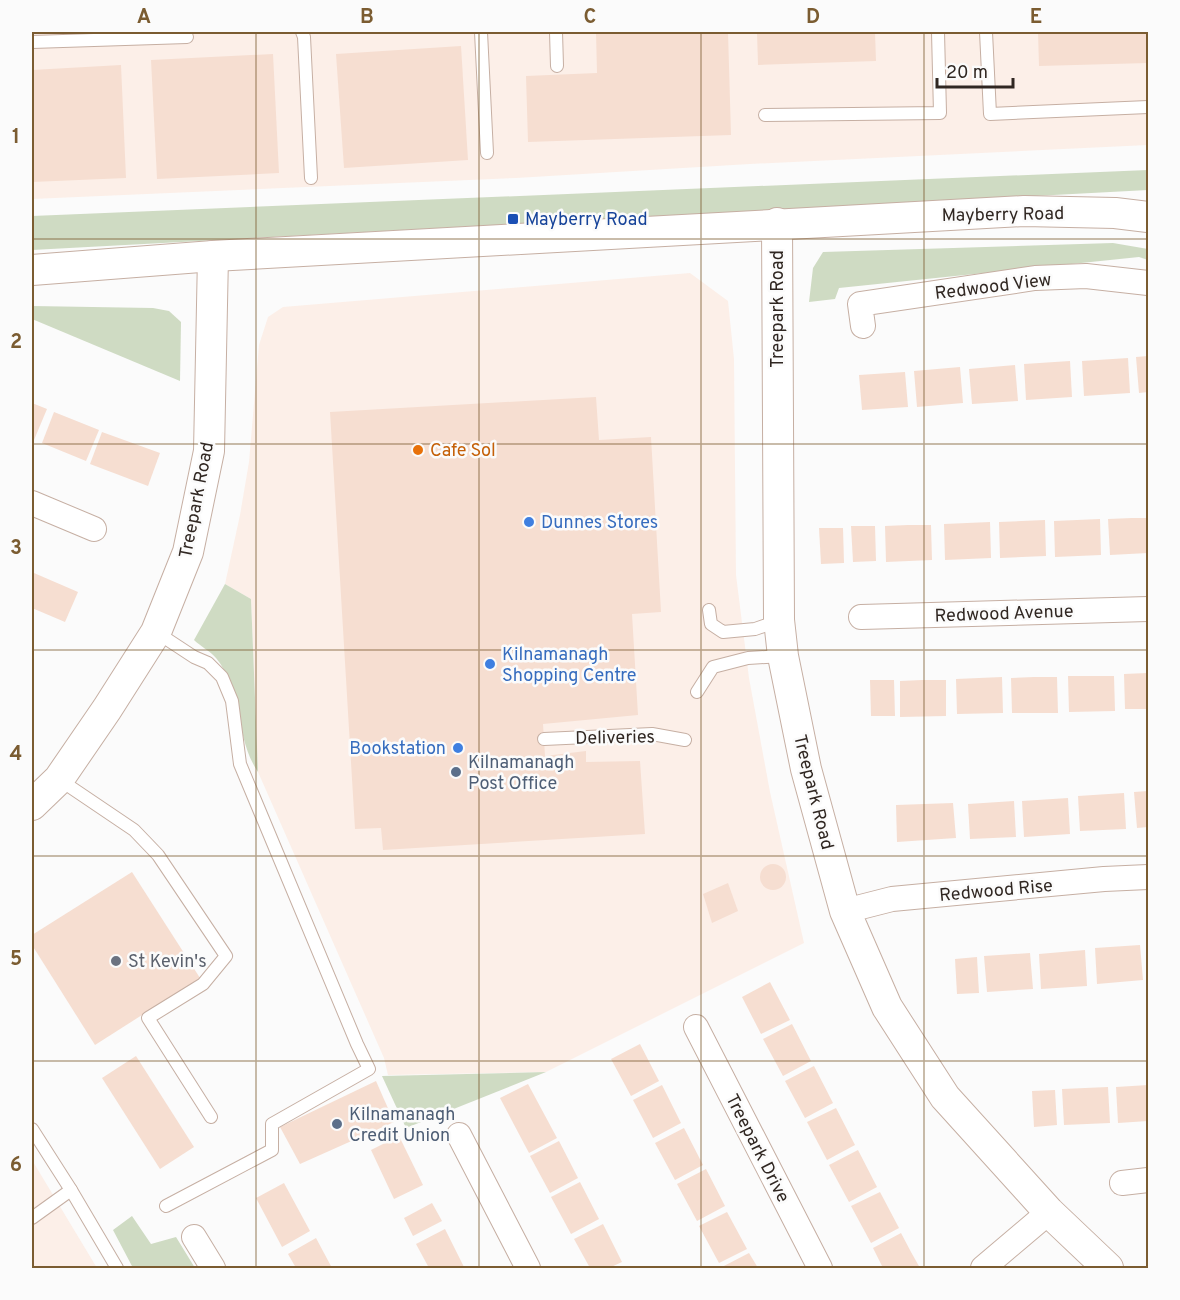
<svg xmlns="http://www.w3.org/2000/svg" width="1180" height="1300" viewBox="0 0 1180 1300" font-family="Overpass,sans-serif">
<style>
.built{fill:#fcefe8}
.green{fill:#cfdbc3}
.building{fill:#f6ded1}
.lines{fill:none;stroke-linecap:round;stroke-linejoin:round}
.service-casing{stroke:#c6afa3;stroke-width:14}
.minor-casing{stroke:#c6afa3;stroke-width:26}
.tertiary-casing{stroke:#c6afa3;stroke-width:32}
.service{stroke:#fff;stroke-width:12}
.minor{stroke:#fff;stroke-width:24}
.tertiary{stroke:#fff;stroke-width:30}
.grid{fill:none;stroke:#7b5c31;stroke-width:1.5;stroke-opacity:0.55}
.transit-dot{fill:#1a4fb4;stroke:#fbfbfb;stroke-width:2}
.food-dot{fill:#e8710a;stroke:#fbfbfb;stroke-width:2}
.shop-dot{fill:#3f7fe0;stroke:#fbfbfb;stroke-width:2}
.service-dot{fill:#5c6f8a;stroke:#fbfbfb;stroke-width:2}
.worship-dot{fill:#6b7280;stroke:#fbfbfb;stroke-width:2}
.labels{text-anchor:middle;stroke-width:5;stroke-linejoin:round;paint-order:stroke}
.street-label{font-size:18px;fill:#302722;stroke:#fbfbfb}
.transit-label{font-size:18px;fill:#164399;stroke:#fbfbfb;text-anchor:start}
.food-label{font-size:18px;fill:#c56008;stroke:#fbfbfb;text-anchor:start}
.shop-label{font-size:18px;fill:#366cbe;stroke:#fbfbfb;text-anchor:start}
.service-label{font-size:18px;fill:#4e5e75;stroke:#fbfbfb;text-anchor:start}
.worship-label{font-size:18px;fill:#5b616d;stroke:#fbfbfb;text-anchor:start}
.neatline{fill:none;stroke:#7b5c31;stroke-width:2}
.grid-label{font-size:20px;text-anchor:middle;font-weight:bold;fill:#7b5c31}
</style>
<rect width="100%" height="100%" fill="#fbfbfb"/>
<g class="built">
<path d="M32,32H1148V145L750,164L516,178L32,199Z"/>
<path d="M690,273L728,301L734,359L736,575L749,678L770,792L804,943L546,1072L388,1075L384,1058L258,772L251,599L225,584L240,515L249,462L259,345L268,317L283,307Z"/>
<path d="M32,1160L97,1268H32Z"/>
</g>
<g class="green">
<path d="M1148,170V190L32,250V216Z"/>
<path d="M1113,243L1148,249V260L1139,257L839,288L835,299L809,302L813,268L823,252Z"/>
<path d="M32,306L153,308L169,311L181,322L180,381L32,319Z"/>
<path d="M225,584L251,599L258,772C235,738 243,691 216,658C210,651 200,646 194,640Z"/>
<path d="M546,1072L406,1128L382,1076Z"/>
<path d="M132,1216L151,1244L176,1237L195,1268H133L113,1230Z"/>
</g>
<g class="building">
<path d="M596,32H728L731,135L528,142L526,76L597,73Z"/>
<path d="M757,32H875L876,61L758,65Z"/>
<path d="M1038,32H1148V63L1039,66Z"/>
<path d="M461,46L468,160L344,168L336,54Z"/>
<path d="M273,54L279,173L157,179L151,60Z"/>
<path d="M121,65L126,178L32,182V70Z"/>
<path d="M1148,356V392L1139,393L1136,357Z"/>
<path d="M1128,358L1130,393L1084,396L1082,361Z"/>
<path d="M1070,361L1072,397L1026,400L1024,364Z"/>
<path d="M1015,365L1018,401L972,404L969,369Z"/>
<path d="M960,367L963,403L917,407L914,371Z"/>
<path d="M905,372L908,407L862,410L859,375Z"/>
<path d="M596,397L599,440L651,437L661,612L632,614L638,715L543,724L545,756L586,751V762L640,761L645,834L383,850L381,828L355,829L330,412Z"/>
<path d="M32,403L47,409L34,440L32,439Z"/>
<path d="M54,412L99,430L86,461L42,443Z"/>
<path d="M102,432L160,453L148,486L90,464Z"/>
<path d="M1132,518H1148V553L1110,555L1108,519Z"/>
<path d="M1100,519L1101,555L1055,557L1054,521Z"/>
<path d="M1045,520L1046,556L1000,558L999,522Z"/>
<path d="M990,522L991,558L945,560L944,524Z"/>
<path d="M908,525H931L932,560L886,562L885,526Z"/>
<path d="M851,526H875L876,561L853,562Z"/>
<path d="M819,528H843L844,563L821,564Z"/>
<path d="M34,573L78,592L65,622L32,608V578Z"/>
<path d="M1147,673H1148V709H1125L1124,674Z"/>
<path d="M1068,676H1114L1115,711L1069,712Z"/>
<path d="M1002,677L1003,713L957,714L956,679Z"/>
<path d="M1034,677H1057L1058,713H1012L1011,678Z"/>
<path d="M870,680H894L895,716H871Z"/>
<path d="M922,680H946V716L900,717V681Z"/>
<path d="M1148,791V827L1137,828L1134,792Z"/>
<path d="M1124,793L1126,829L1080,831L1078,796Z"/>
<path d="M1068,798L1070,834L1024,837L1022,801Z"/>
<path d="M1014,801L1016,837L970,839L968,804Z"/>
<path d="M953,803L956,838L897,842L896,805Z"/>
<circle cx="773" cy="877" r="13"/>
<path d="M132,872L200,978L95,1045L32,945V935Z"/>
<path d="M728,883L738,911L712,923L703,894Z"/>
<path d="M1140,945L1143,980L1097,984L1095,948Z"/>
<path d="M1085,950L1087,986L1041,989L1039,954Z"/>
<path d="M1030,953L1033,989L987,992L984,956Z"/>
<path d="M977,957L979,993L957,994L955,959Z"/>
<path d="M770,982L790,1020L761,1034L742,997Z"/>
<path d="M792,1024L811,1061L783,1076L763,1039Z"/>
<path d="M640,1044L659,1081L631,1096L611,1059Z"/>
<path d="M136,1056L194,1147L160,1169L102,1078Z"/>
<path d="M814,1066L833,1103L805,1118L785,1081Z"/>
<path d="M376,1081L394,1122L300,1164L280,1127Z"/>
<path d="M528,1084L557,1138L529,1153L500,1098Z"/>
<path d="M662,1085L681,1123L653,1138L633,1100Z"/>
<path d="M1148,1085V1121L1118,1123L1116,1087Z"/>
<path d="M1108,1087L1110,1123L1064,1125L1062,1089Z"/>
<path d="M1055,1090L1057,1125L1034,1127L1032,1091Z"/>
<path d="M836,1108L855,1145L827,1160L807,1122Z"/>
<path d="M684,1128L703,1165L675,1180L655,1143Z"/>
<path d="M399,1136L423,1185L394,1199L371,1150Z"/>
<path d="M559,1141L578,1178L550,1193L530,1156Z"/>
<path d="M858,1150L877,1187L849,1202L829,1165Z"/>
<path d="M706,1169L725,1206L697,1221L677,1184Z"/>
<path d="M580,1182L599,1219L571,1234L551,1197Z"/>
<path d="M284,1183L310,1231L282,1247L256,1198Z"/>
<path d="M880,1192L899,1228L871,1243L851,1206Z"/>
<path d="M432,1203L442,1221L413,1236L404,1218Z"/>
<path d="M727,1212L747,1249L719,1263L699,1226Z"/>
<path d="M603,1224L622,1262L609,1268H590L574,1239Z"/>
<path d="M445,1229L464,1267L460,1268H429L416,1244Z"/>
<path d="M901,1233L911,1252L920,1268H883L873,1248Z"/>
<path d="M316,1238L332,1268H296L288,1254Z"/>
<path d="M749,1253L758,1268H720Z"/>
</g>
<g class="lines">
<g class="service-casing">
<g id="service">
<path d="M302,32L304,37L311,178"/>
<path d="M481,32L487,153"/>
<path d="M556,32L557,66"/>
<path d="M986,32L990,114L1148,107"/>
<path d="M32,42L187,37"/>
<path d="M765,115L940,113L938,32"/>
<path d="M709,610L711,624L723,632L755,629L778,621"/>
<path d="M156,632L194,657L208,663L222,677L232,701L240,764L357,1044L369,1069L272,1124V1150L166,1206"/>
<path d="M697,692L713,667L748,658L783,656"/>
<path d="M544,739L652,734L685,740"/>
<path d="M60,780L134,830L158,855L226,956L203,984L148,1018L211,1117"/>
<path d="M32,1129L71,1190L117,1268"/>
<path d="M32,1218L71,1190"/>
</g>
</g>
<g class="minor-casing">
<g id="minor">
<path d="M863,326L860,304L1035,278L1086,276L1148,283"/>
<path d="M32,503L94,529"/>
<path d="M861,617L1148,609"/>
<path d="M845,911L892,899L1104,879L1148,877"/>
<path d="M696,1027L820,1268"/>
<path d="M459,1135L528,1268"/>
<path d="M1122,1183L1148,1180"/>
<path d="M194,1237L213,1268"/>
<path d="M983,1268L1049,1212"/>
</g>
</g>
<g class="tertiary-casing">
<g id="tertiary">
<path d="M777,223L779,620L783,656L806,769L845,911L887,1007L945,1097L1049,1212L1108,1268"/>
<path d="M32,270L213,256L1024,211L1115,213L1148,217"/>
<path d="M32,805L59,779L107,709L156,632L188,552L209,451L213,256"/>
</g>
</g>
<use href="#service" class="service"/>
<use href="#minor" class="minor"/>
<use href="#tertiary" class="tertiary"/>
</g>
<path class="grid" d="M256,32V1268M479,32V1268M701,32V1268M924,32V1268M32,239H1148M32,444H1148M32,650H1148M32,856H1148M32,1061H1148"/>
<rect class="transit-dot" x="507" y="213" width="12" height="12" rx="3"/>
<circle class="food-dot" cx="418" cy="450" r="6"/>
<g class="shop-dot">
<circle cx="529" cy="522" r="6"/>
<circle cx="490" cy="664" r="6"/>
<circle cx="458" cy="748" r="6"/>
</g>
<g class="service-dot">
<circle cx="456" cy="772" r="6"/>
<circle cx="337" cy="1124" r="6"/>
</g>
<circle class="worship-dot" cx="116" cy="961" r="6"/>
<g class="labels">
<g class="street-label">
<text transform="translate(1003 214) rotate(-1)" y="6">Mayberry Road</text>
<text transform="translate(993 286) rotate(-7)" y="6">Redwood View</text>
<text transform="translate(777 309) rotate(-90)" y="6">Treepark Road</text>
<text transform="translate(196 500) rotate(-79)" y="6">Treepark Road</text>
<text transform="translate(1004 613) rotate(-2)" y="6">Redwood Avenue</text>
<text transform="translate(615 737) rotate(-1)" y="6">Deliveries</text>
<text transform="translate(814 792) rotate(76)" y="6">Treepark Road</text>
<text transform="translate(996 890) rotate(-5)" y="6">Redwood Rise</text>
<text transform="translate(758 1148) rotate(63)" y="6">Treepark Drive</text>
</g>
<g class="transit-label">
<text x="525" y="225">Mayberry Road</text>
</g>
<g class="food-label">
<text x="430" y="456">Cafe Sol</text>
</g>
<g class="shop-label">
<text x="541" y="528">Dunnes Stores</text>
<text x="502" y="660">Kilnamanagh<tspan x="502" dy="21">Shopping Centre</tspan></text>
<text x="446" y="754" text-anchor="end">Bookstation</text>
</g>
<g class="service-label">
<text x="468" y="768">Kilnamanagh<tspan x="468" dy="21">Post Office</tspan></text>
<text x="349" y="1120">Kilnamanagh<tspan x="349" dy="21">Credit Union</tspan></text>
</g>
<g class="worship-label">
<text x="128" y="967">St Kevin's</text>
</g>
</g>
<rect width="1180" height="1300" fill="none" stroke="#fbfbfb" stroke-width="66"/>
<path d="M937 78v9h76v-9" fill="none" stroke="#302722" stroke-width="3"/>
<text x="946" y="78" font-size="18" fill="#302722" stroke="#fbfbfb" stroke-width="4.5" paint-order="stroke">20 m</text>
<rect x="33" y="33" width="1114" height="1234" class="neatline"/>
<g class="grid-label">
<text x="144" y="23">A</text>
<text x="367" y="23">B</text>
<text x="590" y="23">C</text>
<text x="813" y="23">D</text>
<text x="1036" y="23">E</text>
<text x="16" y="143">1</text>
<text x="16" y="348">2</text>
<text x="16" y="554">3</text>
<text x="16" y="760">4</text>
<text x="16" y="965">5</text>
<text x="16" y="1171">6</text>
</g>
</svg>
